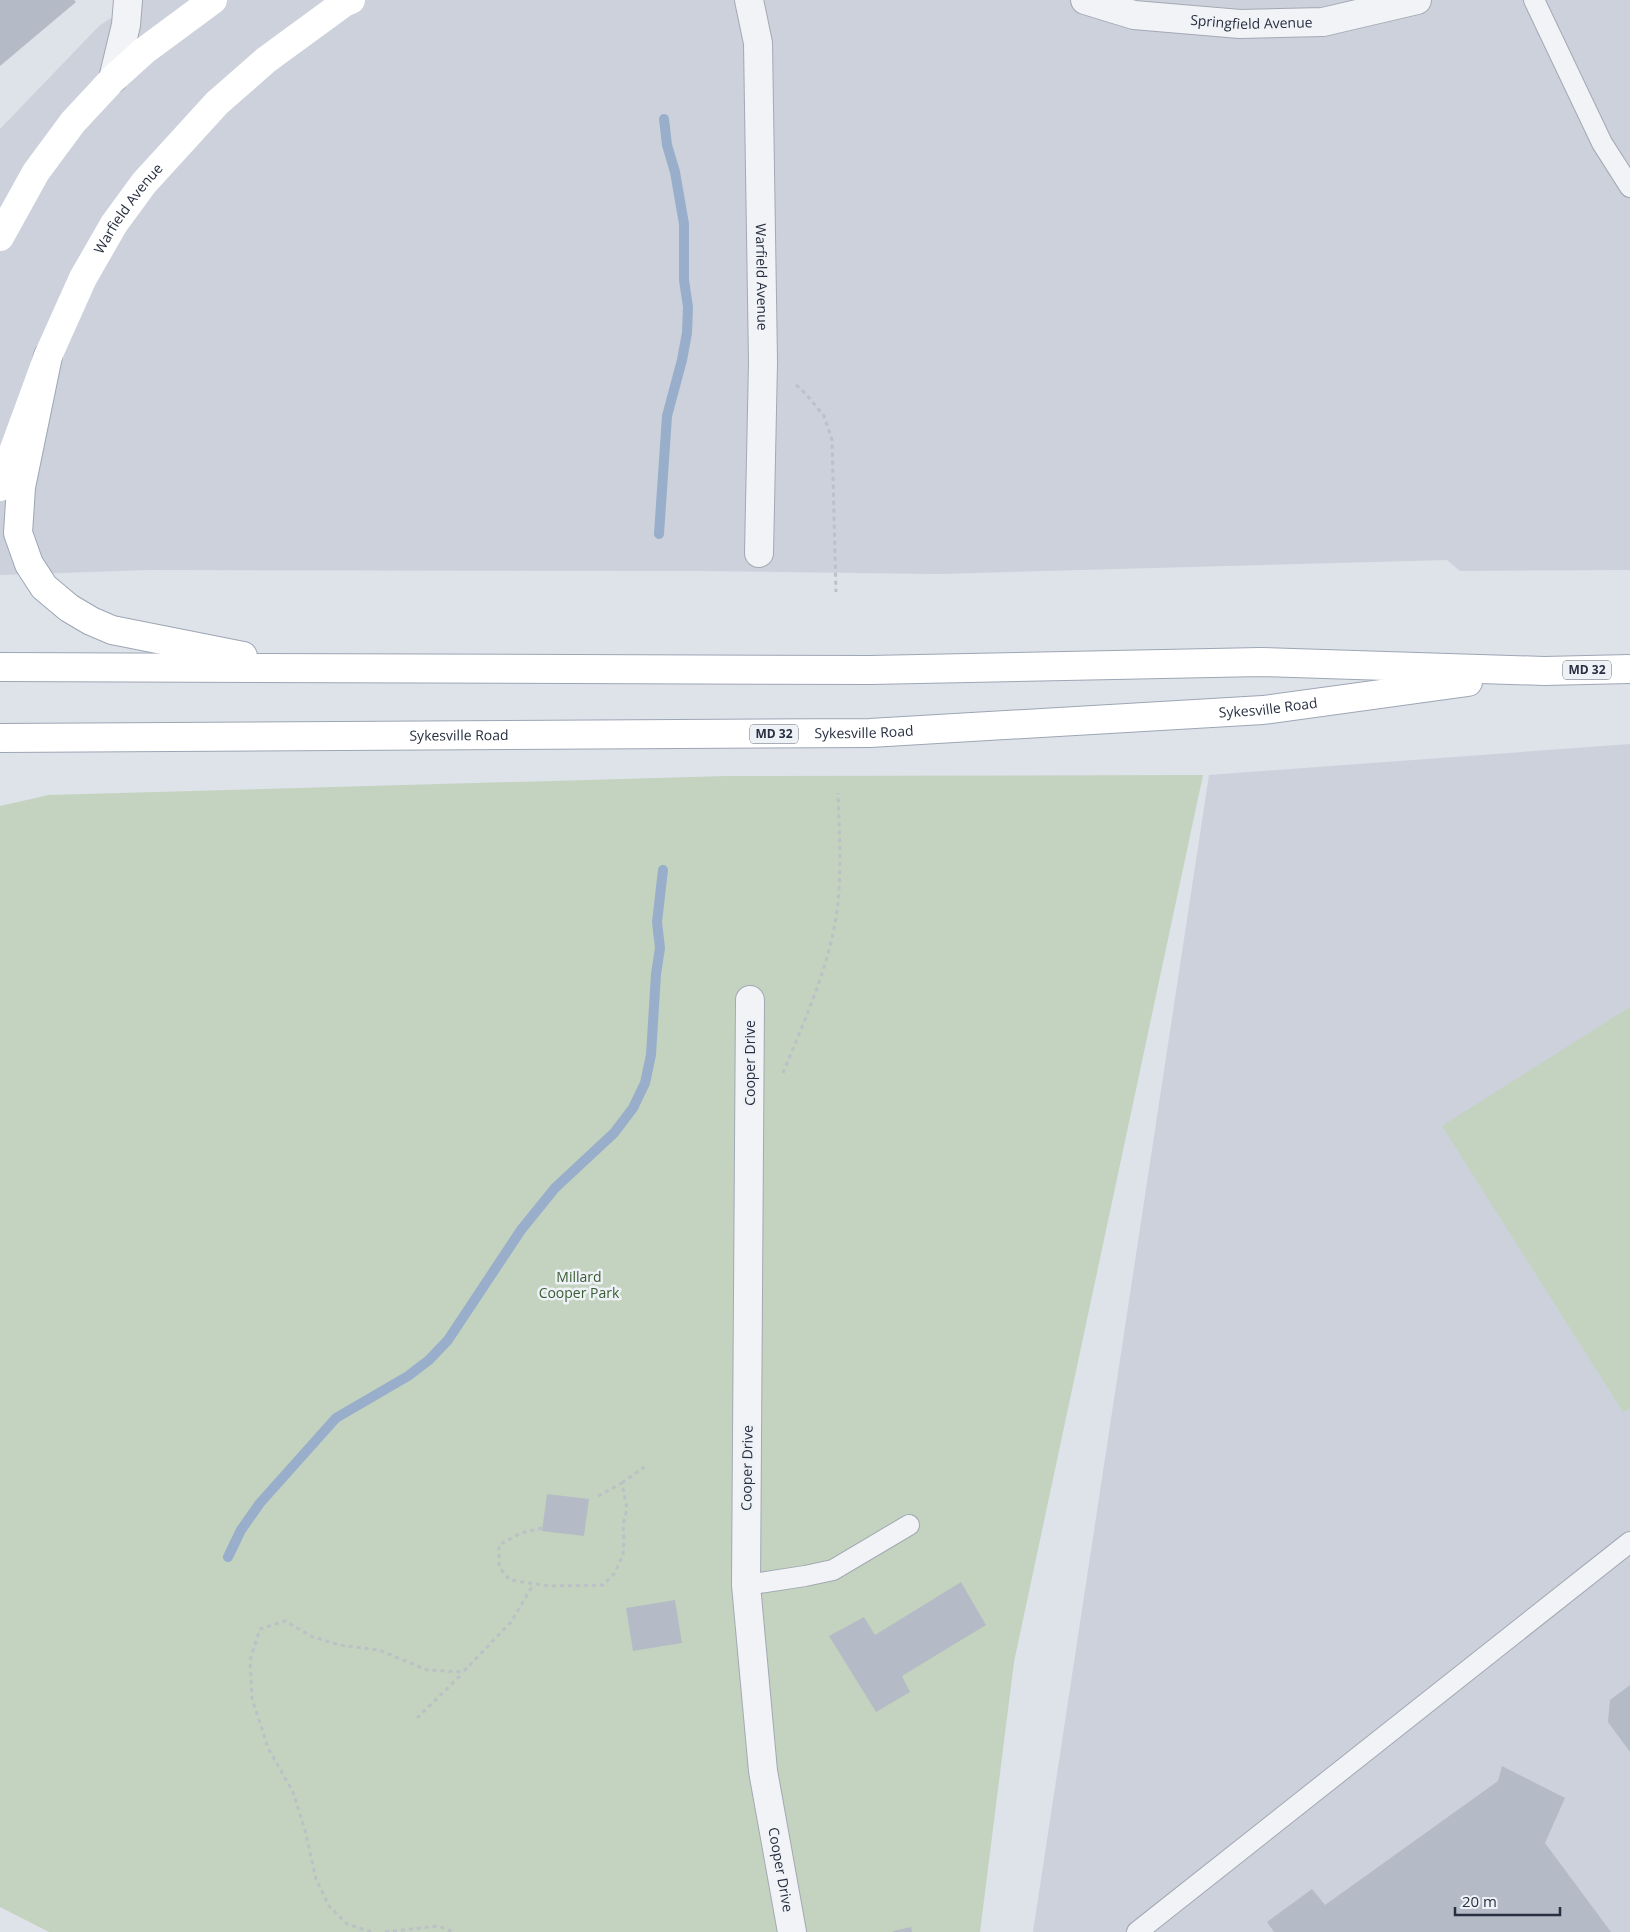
<svg xmlns="http://www.w3.org/2000/svg" width="1630" height="1932" viewBox="0 0 1630 1932" font-family="'Open Sans',sans-serif">
<style>
.built{fill:#ccd1db}
.green{fill:#c3d3bf}
.lines{fill:none;stroke-linecap:round;stroke-linejoin:round}
.stream{stroke:#98aeca;stroke-width:10}
.building{fill:#b5bbc6}
.lane-casing{stroke:#a3a9b3;stroke-width:22}
.street-casing{stroke:#a3a9b3;stroke-width:30}
.primary-casing{stroke:#9da6b5;stroke-width:30}
.path{stroke:#bcc0c7;stroke-width:3;stroke-dasharray:4 4;stroke-linecap:butt}
.lane{stroke:#f1f3f7;stroke-width:20}
.street{stroke:#f1f3f7;stroke-width:28}
.secondary{stroke:#fff;stroke-width:28}
.primary{stroke:#fff;stroke-width:28}
.labels{text-anchor:middle;stroke-width:5;stroke-linejoin:round;paint-order:stroke}
.shield{fill:#eef1f6;stroke:#636977;stroke-width:1}
.shield-label{font-size:12px;font-weight:bold;fill:#272f40}
.street-label{font-size:14px;fill:#272f40;stroke:#eef1f6}
.park-label{font-size:14px;fill:#395d33;stroke:#eef1f6}
</style>
<rect width="100%" height="100%" fill="#dee2e9"/>
<g class="built">
<path d="M140,0H1630V570L1460,571L1447,560L938,574L703,571L147,570L0,575V129L100,25Z"/>
<path d="M1630,744V1932H1033L1209,775Z"/>
</g>
<g class="green">
<path d="M1203,775L1014,1662L980,1932H49L0,1907V806L49,795L727,776Z"/>
<path d="M1630,1007V1408L1623,1412L1442,1126Z"/>
</g>
<g class="lines">
<g class="stream">
<path d="M659,534L667,416L682,360L687,333L688,307L684,280V224L675,172L667,145L664,119"/>
<path d="M228,1557L241,1530L260,1503L336,1418L408,1376L429,1360L448,1340L521,1230L555,1188L614,1133L633,1108L645,1083L651,1055L656,974L660,948L657,922L663,870"/>
</g>
</g>
<g class="building">
<path d="M0,0H74L76,2L0,66Z"/>
<path d="M547,1494L589,1499L584,1536L542,1531Z"/>
<path d="M961,1582L986,1625L902,1676L910,1692L876,1712L829,1636L864,1617L875,1635Z"/>
<path d="M675,1600L682,1643L633,1651L626,1608Z"/>
<path d="M1630,1685V1752L1608,1722L1610,1700Z"/>
<path d="M1502,1766L1565,1798L1545,1843L1611,1932H1274L1267,1922L1312,1889L1325,1905L1498,1781Z"/>
<path d="M911,1927L912,1932H893V1931Z"/>
</g>
<g class="lines">
<g class="lane-casing">
<g id="lane">
<path d="M1534,0L1602,143L1630,187"/>
<path d="M746,1585L805,1576L833,1570L909,1525"/>
<path d="M1137,1932L1630,1542"/>
</g>
</g>
<g class="street-casing">
<g id="street">
<path id="s1" d="M749,0L758,43L763,362L759,553"/>
<path id="s2" d="M1085,0L1134,15L1240,24L1323,22L1417,0"/>
<path d="M113,79L126,25L128,0"/>
<path id="s3" d="M750,1000L746,1585L763,1771L792,1932"/>
</g>
</g>
<g class="primary-casing">
<g id="primary">
<path d="M48,356L21,487L18,533L29,564L44,587L69,608L91,621L112,630L243,656"/>
<path d="M0,667L870,670L1261,662L1544,671L1630,669"/>
<path id="s5" d="M0,738L870,733L1263,710L1468,682"/>
</g>
</g>
<g class="path">
<path d="M796,385L806,394L824,416L832,440L836,592"/>
<path d="M783,1073C807,1014 836,953 839,889C841,857 839,825 838,793"/>
<path d="M622,1483L647,1465"/>
<path d="M542,1528L521,1533L499,1545V1567L510,1580L549,1586L603,1585L614,1574L623,1555L624,1541L623,1525L627,1509L622,1483L598,1496"/>
<path d="M417,1718L463,1673"/>
<path d="M371,1932L347,1924L329,1906L316,1879L305,1830L293,1792L268,1748L252,1698L250,1660L260,1629L285,1621L313,1637L340,1645L379,1650L427,1670L463,1672L511,1622L533,1585"/>
<path d="M385,1932L438,1926L454,1932"/>
</g>
<use href="#lane" class="lane"/>
<use href="#street" class="street"/>
<g class="secondary">
<path d="M0,237L36,172L73,122L113,79L144,51L213,0"/>
<path id="s4" d="M0,487L48,356L83,278L114,224L144,183L217,103L266,60L344,3L351,0"/>
</g>
<use href="#primary" class="primary"/>
</g>
<g class="labels">
<g class="shield">
<rect x="1563" y="660.5" width="48" height="19" rx="4"/>
<rect x="750" y="724.5" width="48" height="19" rx="4"/>
</g>
<g class="shield-label">
<text x="1587" y="674">MD 32</text>
<text x="774" y="738">MD 32</text>
</g>
<g class="street-label">
<text dy="5" stroke="none"><textPath href="#s2" startOffset="169">Springfield Avenue</textPath></text>
<text dy="5" stroke="none"><textPath href="#s4" startOffset="308">Warfield Avenue</textPath></text>
<text dy="5" stroke="none"><textPath href="#s1" startOffset="278">Warfield Avenue</textPath></text>
<text dy="5" stroke="none"><textPath href="#s5" startOffset="1269">Sykesville Road</textPath></text>
<text dy="5" stroke="none"><textPath href="#s5" startOffset="864">Sykesville Road</textPath></text>
<text dy="5" stroke="none"><textPath href="#s5" startOffset="459">Sykesville Road</textPath></text>
<text transform="translate(750 1063) rotate(-90)" y="5">Cooper Drive</text>
<text transform="translate(747 1468) rotate(-89)" y="5">Cooper Drive</text>
<text dy="5" stroke="none"><textPath href="#s3" startOffset="872">Cooper Drive</textPath></text>
</g>
<g class="park-label">
<text x="579" y="1282">Millard<tspan x="579" dy="16">Cooper Park</tspan></text>
</g>
</g>
<path d="M1455 1907v8h105v-8" fill="none" stroke="#272f40" stroke-width="2.5"/>
<text x="1462" y="1907" font-size="15" fill="#272f40" stroke="#eef1f6" stroke-width="4" paint-order="stroke">20 m</text>
</svg>
